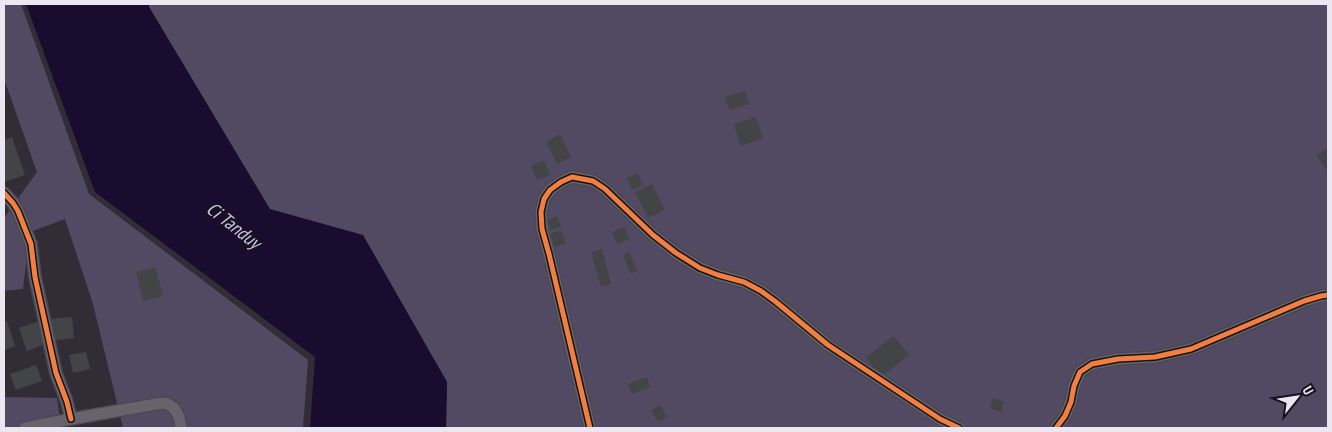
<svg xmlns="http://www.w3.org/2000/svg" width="1332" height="432" viewBox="0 0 1332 432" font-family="'PT Sans Narrow',sans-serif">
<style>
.green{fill:#524a62}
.water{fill:#1a0c2e}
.building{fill:#424445}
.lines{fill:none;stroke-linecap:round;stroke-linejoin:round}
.minor-casing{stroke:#4b4850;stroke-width:14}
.minor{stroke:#66636c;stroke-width:11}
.cycleway-casing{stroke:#16131b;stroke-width:8}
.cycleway{stroke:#f27e40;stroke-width:5}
.labels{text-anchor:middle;stroke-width:4;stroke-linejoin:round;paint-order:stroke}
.water-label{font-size:19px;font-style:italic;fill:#d1c0f8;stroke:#16131b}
</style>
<rect width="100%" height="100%" fill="#302d37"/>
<g class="green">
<path d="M4,4H21L89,194L308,360L303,428H123L93,304L65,219L30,232L23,289L4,291V218L37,172L4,79Z"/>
<path d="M149,4H1328V428H446L447,382L363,236L270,210L149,7Z"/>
<path d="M4,397L57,398L61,428H4Z"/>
</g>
<path class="water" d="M26,4H149V7L270,209L363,235L447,382L446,428H310L315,357L95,192Z"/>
<g class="building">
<path d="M745,91L749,104L730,110L725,97Z"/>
<path d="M756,117L763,138L741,146L734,124Z"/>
<path d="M560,134L571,157L557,164L546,142Z"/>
<path d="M12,137L25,175L4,182V140Z"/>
<path d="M1328,148V172L1317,156Z"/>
<path d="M544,160L550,175L537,180L531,166Z"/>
<path d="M637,173L643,185L632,190L627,178Z"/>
<path d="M652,184L665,210L648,218L635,192Z"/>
<path d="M557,216L561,226L551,230L548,220Z"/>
<path d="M624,227L629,239L617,244L612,232Z"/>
<path d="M561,230L566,243L551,249L546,236Z"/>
<path d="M602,249L611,284L601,287L591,252Z"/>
<path d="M629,252L637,271L631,274L623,255Z"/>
<path d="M155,267L163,296L143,301L136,272Z"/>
<path d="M72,317L74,338L52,341L49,319Z"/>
<path d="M7,321L15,346L5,350L4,346V322Z"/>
<path d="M39,321L47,343L27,351L19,328Z"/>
<path d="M894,336L909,355L881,377L866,357Z"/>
<path d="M86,352L90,369L73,373L69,355Z"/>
<path d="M36,365L42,381L16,390L10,374Z"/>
<path d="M647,377L650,387L632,394L628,384Z"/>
<path d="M993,398L1004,402L1001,412L990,408Z"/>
<path d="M660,405L667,417L658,422L651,410Z"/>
</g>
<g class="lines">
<g class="minor-casing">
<g id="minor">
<path d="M4,193L13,203L18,211L31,244L35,277L56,373L67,402L71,419"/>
<path d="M25,428L71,419L162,403C175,403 180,417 181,428"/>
<path d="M590,428L549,254L542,229L541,212L544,199L550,190L561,182L572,177L593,181L605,189L653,235L676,253L700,268L718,275L744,282L761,291L776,302L828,345L940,419L959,428"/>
<path d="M1056,428L1065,416L1071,402L1074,386L1080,372L1092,364L1118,359L1155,357L1191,349L1304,301L1321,296L1328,295"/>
</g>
</g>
<use href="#minor" class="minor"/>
<g class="cycleway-casing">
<g id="cycleway">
<path d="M4,193L13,203L18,211L31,244L35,277L56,373L67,402L71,419"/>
<path d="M590,428L549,254L542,229L541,212L544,199L550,190L561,182L572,177L593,181L605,189L653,235L676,253L700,268L718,275L744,282L761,291L776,302L828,345L940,419L959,428"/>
<path d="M1056,428L1065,416L1071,402L1074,386L1080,372L1092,364L1118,359L1155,357L1191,349L1304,301L1321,296L1328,295"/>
</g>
</g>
<use href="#cycleway" class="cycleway"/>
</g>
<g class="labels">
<g class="water-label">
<text transform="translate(234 225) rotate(38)" y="7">Ci Tanduy</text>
</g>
</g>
<rect width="1332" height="432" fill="none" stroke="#eae7f3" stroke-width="10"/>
<g transform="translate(1297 397) rotate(60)" stroke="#16131b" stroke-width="4" paint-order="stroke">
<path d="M0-4L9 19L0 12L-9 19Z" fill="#eae7f3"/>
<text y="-8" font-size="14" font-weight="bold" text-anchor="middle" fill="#eae7f3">U</text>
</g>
</svg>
